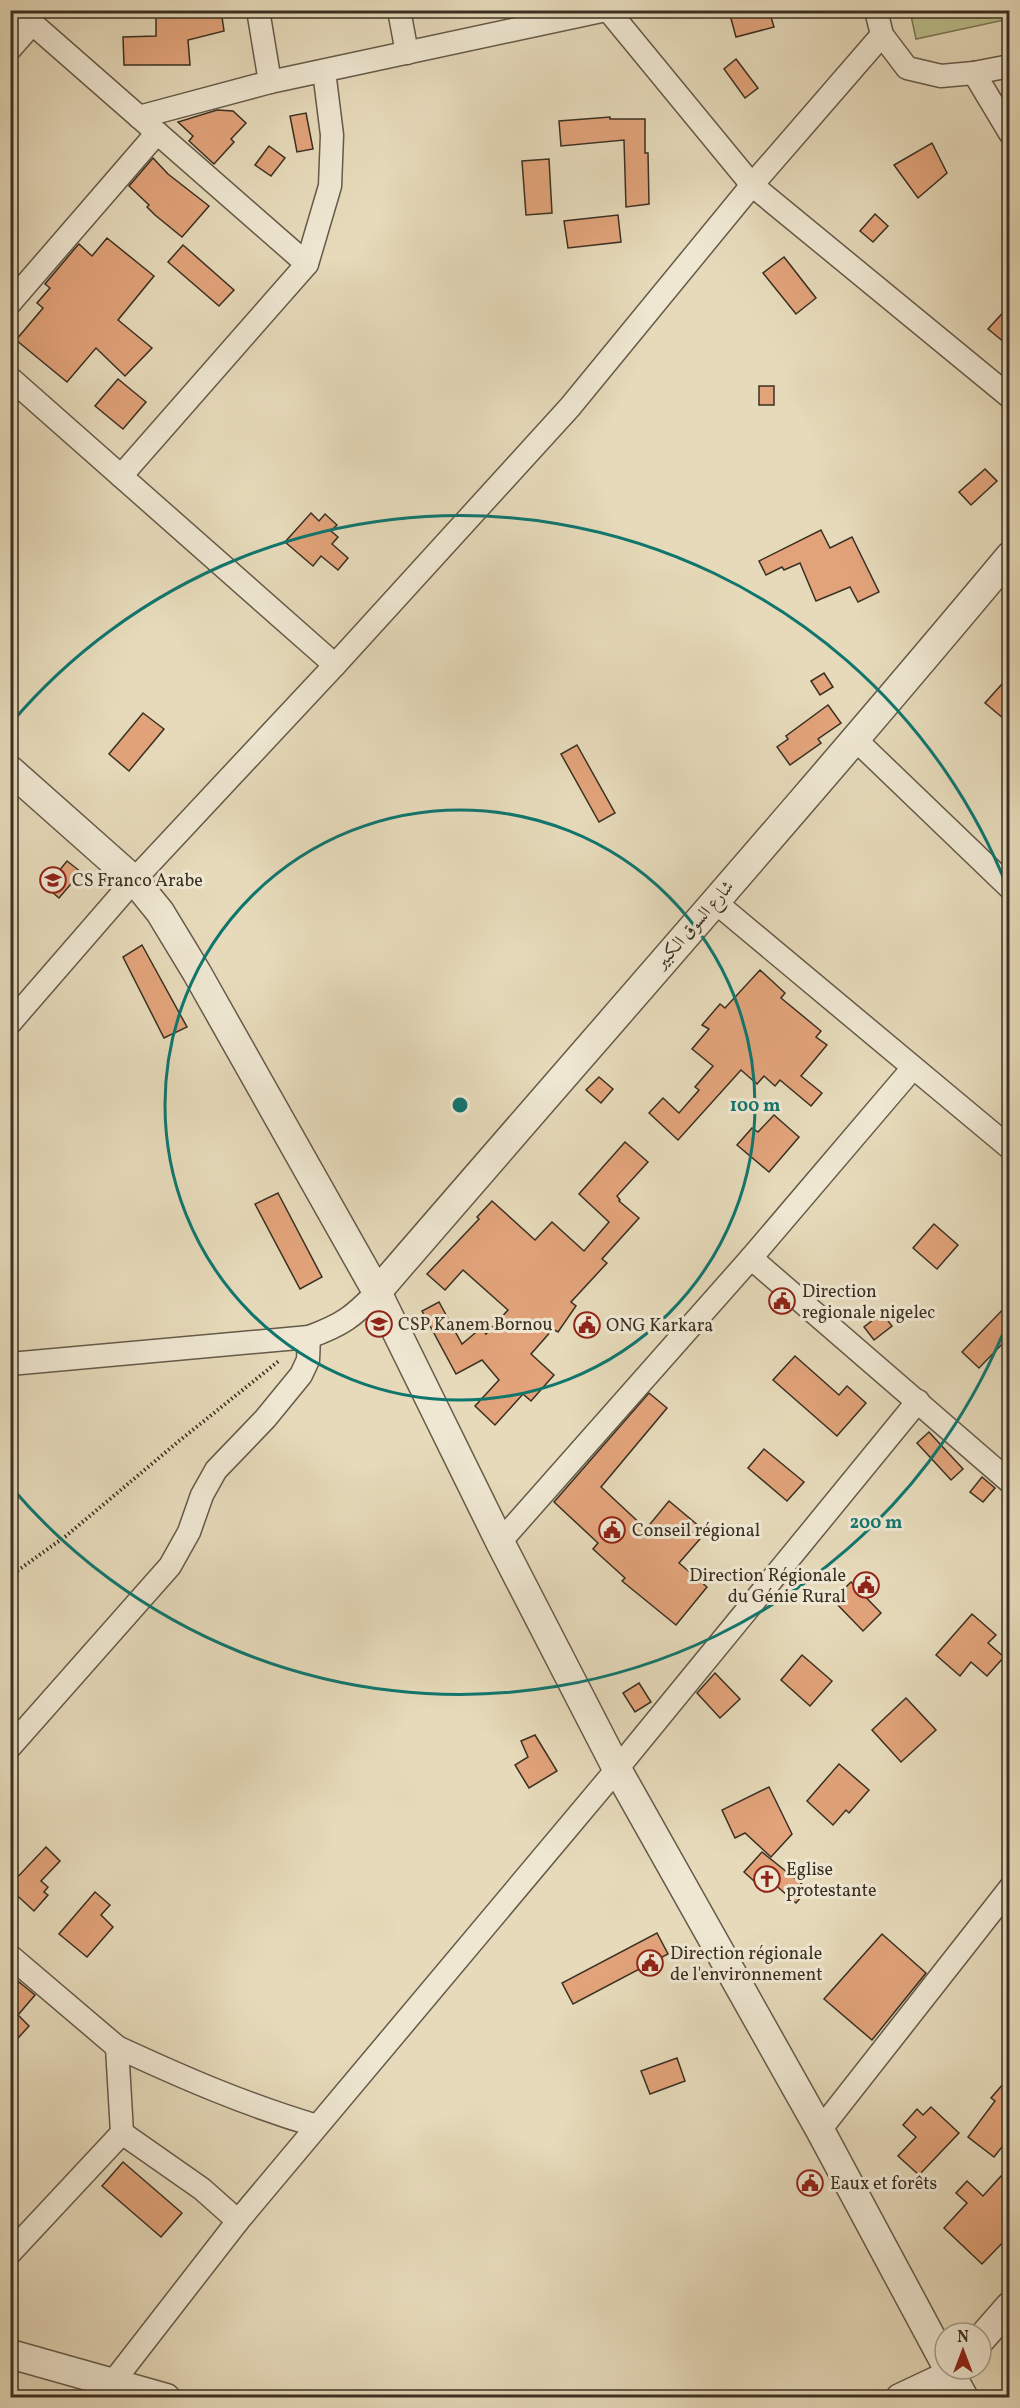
<svg xmlns="http://www.w3.org/2000/svg" width="1020" height="2408" viewBox="0 0 1020 2408" font-family="Vollkorn,Amiri,serif">
<style>
.green{fill:#bbbe8b;stroke:#7a7757;stroke-width:1.5}
.building{fill:#e2a37a;stroke:#3a3023;stroke-width:1.5}
.lines{fill:none;stroke-linecap:round;stroke-linejoin:round}
.minor-casing{stroke:#655a49;stroke-width:25}
.tertiary-casing{stroke:#655a49;stroke-width:31}
.path{stroke:#3a3023;stroke-width:4;stroke-dasharray:1.5 3;stroke-linecap:butt}
.minor{stroke:#efe7d2;stroke-width:22}
.tertiary{stroke:#efe7d2;stroke-width:28}
.ring{fill:none;stroke:#0f766e;stroke-width:3}
.labels{text-anchor:middle;stroke-width:6;stroke-linejoin:round;paint-order:stroke}
.poi-label{font-size:18px;fill:#3a3023;stroke:#efe7d2;text-anchor:start}
.street-label{font-size:18px;fill:#3a3023;stroke:#efe7d2}
.centre{fill:#0f766e;stroke:#efe7d2;stroke-width:3}
.ring-label{font-size:18px;text-anchor:middle;font-weight:bold;fill:#0f766e;stroke:#efe7d2;stroke-width:6;stroke-linejoin:round;paint-order:stroke}
</style>
<rect width="100%" height="100%" fill="#e6daba"/>
<filter id="stains"><feTurbulence type="fractalNoise" baseFrequency=".00333" numOctaves="4"/><feColorMatrix values="0 0 0 0 .2 0 0 0 0 .09 0 0 0 0 .02 0 0 0 .5 -.17"/></filter>
<radialGradient id="worn" r=".72"><stop offset=".6" stop-color="#630" stop-opacity="0"/><stop offset="1" stop-color="#630" stop-opacity=".3"/></radialGradient>
<path class="green" d="M910,11H1009V19L916,39Z"/>
<g class="building">
<path d="M156,10H221L224,31L188,40L190,65H124L123,37L156,36Z"/>
<path d="M746,10H769L774,27L736,37L730,15Z"/>
<path d="M736,59L758,88L745,98L724,69Z"/>
<path d="M217,110L233,111L246,123L231,139L234,142L214,164L189,141L193,136L178,122Z"/>
<path d="M306,113L313,149L297,152L290,116Z"/>
<path d="M610,117V119H645V153H648L649,204L626,207L624,140L561,146L559,121Z"/>
<path d="M932,143L947,173L918,198L894,165Z"/>
<path d="M269,146L285,158L271,176L255,165Z"/>
<path d="M153,158L168,174L209,206L182,237L155,215L147,207L149,205L129,186Z"/>
<path d="M549,159L552,213L526,215L522,161Z"/>
<path d="M875,214L888,226L873,242L860,231Z"/>
<path d="M618,215L621,242L568,248L564,221Z"/>
<path d="M107,238L154,276L118,320L152,348L125,376L96,348L67,382L16,340L43,308L37,303L50,288L45,284L77,246L79,244L92,256Z"/>
<path d="M183,245L234,290L219,306L168,262Z"/>
<path d="M784,257L816,298L796,314L763,273Z"/>
<path d="M1010,305V347L988,329Z"/>
<path d="M118,379L146,402L123,429L95,406Z"/>
<rect x="759" y="386" width="15" height="19"/>
<path d="M985,469L997,481L971,505L959,492Z"/>
<path d="M311,513L319,521L325,514L337,525L331,531L338,537L332,544L348,558L338,570L321,556L313,566L285,542Z"/>
<path d="M821,530L830,548L852,537L879,592L858,602L850,587L816,601L800,563L784,570L782,567L766,575L759,561Z"/>
<path d="M824,673L833,687L820,695L811,681Z"/>
<path d="M1010,675V724L985,703Z"/>
<path d="M828,705L841,723L818,739L821,743L790,765L777,747L788,739L786,736Z"/>
<path d="M143,713L164,729L129,771L109,754Z"/>
<path d="M577,745L615,813L599,822L561,754Z"/>
<path d="M67,861L81,872L59,898L46,887Z"/>
<path d="M142,945L187,1027L164,1038L123,957Z"/>
<path d="M760,970L785,993L781,998L821,1031L816,1037L827,1045L801,1076L822,1093L811,1106L780,1080L775,1086L764,1076L757,1084L741,1070L678,1140L649,1113L663,1098L679,1113L699,1090L695,1087L713,1066L692,1049L709,1029L702,1025L720,1004L725,1008Z"/>
<path d="M599,1077L613,1089L601,1103L586,1090Z"/>
<path d="M774,1115L799,1137L769,1172L737,1145L752,1128L758,1132Z"/>
<path d="M625,1142L648,1162L617,1196L620,1200L619,1201L639,1218L602,1259L607,1263L571,1302L576,1306L558,1332L553,1329L531,1354L554,1375L531,1401L523,1394L495,1425L475,1406L499,1380L482,1360L456,1374L422,1311L439,1302L462,1344L481,1328L486,1334L508,1310L463,1270L445,1290L427,1274L479,1219L477,1217L492,1201L535,1240L552,1222L584,1251L609,1222L579,1194Z"/>
<path d="M278,1193L322,1277L300,1289L255,1204Z"/>
<path d="M934,1224L958,1245L937,1269L913,1248Z"/>
<path d="M1010,1302V1336L979,1368L962,1352Z"/>
<path d="M882,1313L892,1326L874,1340L864,1327Z"/>
<path d="M795,1356L839,1395L847,1386L866,1403L837,1436L773,1380Z"/>
<path d="M649,1393L667,1408L601,1487L646,1529L669,1501L706,1532L679,1563L707,1587L676,1625L622,1581L625,1578L593,1549L598,1543L554,1502Z"/>
<path d="M929,1432L963,1469L951,1480L917,1443Z"/>
<path d="M764,1449L804,1482L787,1501L748,1468Z"/>
<path d="M982,1477L995,1488L983,1502L970,1492Z"/>
<path d="M851,1582L881,1613L863,1631L833,1600Z"/>
<path d="M972,1614L996,1635L988,1643L1004,1657L987,1676L971,1662L960,1676L936,1655Z"/>
<path d="M802,1655L832,1681L810,1706L781,1680Z"/>
<path d="M715,1673L740,1699L720,1718L697,1693Z"/>
<path d="M639,1683L651,1702L635,1712L623,1693Z"/>
<path d="M906,1698L936,1730L901,1762L872,1730Z"/>
<path d="M535,1735L557,1771L529,1788L515,1765L528,1757L521,1741Z"/>
<path d="M839,1764L869,1790L849,1813L846,1810L833,1825L807,1801Z"/>
<path d="M769,1787L792,1834L771,1857L745,1833L735,1838L722,1810Z"/>
<path d="M46,1847L60,1861L41,1881L48,1887L44,1892L48,1895L34,1911L10,1889V1885Z"/>
<path d="M762,1852L808,1889L796,1903L772,1882L764,1890L744,1872Z"/>
<path d="M95,1892L110,1905L101,1915L113,1927L87,1957L59,1934Z"/>
<path d="M657,1933L668,1954L573,2004L562,1983Z"/>
<path d="M882,1934L926,1973L872,2040L824,1999Z"/>
<path d="M19,1982L35,1995L18,2015L29,2026L10,2047V1992Z"/>
<path d="M677,2058L685,2081L650,2094L641,2071Z"/>
<path d="M1010,2076V2137L994,2157L968,2137L995,2101L991,2098Z"/>
<path d="M931,2107L959,2133L919,2175L898,2156L916,2137L903,2125L917,2109L923,2115Z"/>
<path d="M123,2162L182,2213L161,2237L102,2186Z"/>
<path d="M1001,2176L1010,2184V2235L982,2264L944,2228L967,2203L956,2193L967,2181L983,2196Z"/>
</g>
<g class="lines">
<g class="minor-casing">
<g id="minor">
<path d="M17,10L307,264"/>
<path d="M258,10L270,82"/>
<path d="M399,10L407,53"/>
<path d="M608,10L752,185L1010,397"/>
<path d="M876,10L882,35L907,68L941,76L974,73L1010,66"/>
<path d="M10,49L32,24"/>
<path d="M974,73L1010,133"/>
<path d="M139,117L270,82L606,10"/>
<path d="M10,303L157,133"/>
<path d="M10,378L335,665"/>
<path d="M121,476L307,264L330,186L332,135L324,71"/>
<path d="M856,740L1010,888"/>
<path d="M714,901L1010,1148"/>
<path d="M10,1023L134,880L335,665L570,407L752,185L882,35"/>
<path d="M751,1258L1010,1482"/>
<path d="M10,1364L309,1337C342,1325 353,1317 377,1292"/>
<path d="M500,1542L751,1258L912,1069"/>
<path d="M10,1747L170,1566L189,1532L202,1495L216,1470L265,1419L301,1375L308,1360L309,1337"/>
<path d="M10,1956L117,2047"/>
<path d="M820,2130L1010,1888"/>
<path d="M122,2133L117,2047C184,2078 246,2105 317,2126"/>
<path d="M10,2253L122,2133L202,2189L238,2221"/>
<path d="M113,2382L238,2221L617,1769L918,1401"/>
</g>
</g>
<g class="tertiary-casing">
<g id="tertiary">
<path d="M10,770L134,880L160,912L197,973L377,1292L500,1542L617,1769L820,2130L945,2363"/>
<path d="M377,1292C588,1047 803,804 1010,556"/>
<path d="M981,2339L1010,2306"/>
<path d="M10,2354L166,2398"/>
<path d="M948,2369L964,2398"/>
<path d="M900,2398L951,2374L956,2369"/>
</g>
</g>
<path class="path" d="M10,1576L66,1536L179,1441L280,1360"/>
<use href="#minor" class="minor"/>
<use href="#tertiary" class="tertiary"/>
</g>
<g class="ring">
<circle cx="460" cy="1105" r="295"/>
<path d="M1008 1321A589 589 0 0 1 12 1488M12 722A589 589 0 0 1 1008 889"/>
</g>
<defs>
<g id="school-ring" transform="scale(1.35)"><circle r="9.5" fill="#efe7d2" stroke="#8f2418" stroke-width="1.5"/><path d="M0-5L7-2L0 1L-7-2ZM-4 1L0 2.5L4 1V4Q0 6-4 4Z" fill="#8f2418"/></g>
<g id="civic-ring" transform="scale(1.35)"><circle r="9.5" fill="#efe7d2" stroke="#8f2418" stroke-width="1.5"/><path d="M-.6-6.5H3V-4.5H.6V-3L4-1V1h2V6H-6V1h2V-1L-.6-3ZM-1.2 2.5V6h2.4V2.5Z" fill="#8f2418"/></g>
<g id="church-ring" transform="scale(1.35)"><circle r="9.5" fill="#efe7d2" stroke="#8f2418" stroke-width="1.5"/><path d="M-1.2-6h2.4v3.5h3.3v2.4h-3.3V6h-2.4V-.1h-3.3v-2.4h3.3Z" fill="#8f2418"/></g>
</defs>
<g fill-rule="evenodd">
<use href="#school-ring" x="53" y="880"/>
<use href="#civic-ring" x="782" y="1301"/>
<use href="#school-ring" x="379" y="1324"/>
<use href="#civic-ring" x="587" y="1325"/>
<use href="#civic-ring" x="612" y="1530"/>
<use href="#civic-ring" x="866" y="1585"/>
<use href="#church-ring" x="767" y="1879"/>
<use href="#civic-ring" x="650" y="1963"/>
<use href="#civic-ring" x="810" y="2183"/>
</g>
<g class="labels">
<g class="poi-label">
<text x="72" y="886">CS Franco Arabe</text>
<text x="802" y="1297">Direction<tspan x="802" dy="21">regionale nigelec</tspan></text>
<text x="398" y="1330">CSP Kanem Bornou</text>
<text x="606" y="1331">ONG Karkara</text>
<text x="632" y="1536">Conseil régional</text>
<text x="846" y="1581" text-anchor="end">Direction Régionale<tspan x="846" dy="21">du Génie Rural</tspan></text>
<text x="786" y="1875">Eglise<tspan x="786" dy="21">protestante</tspan></text>
<text x="670" y="1959">Direction régionale<tspan x="670" dy="21">de l'environnement</tspan></text>
<text x="830" y="2189">Eaux et forêts</text>
</g>
<g class="street-label">
<text transform="translate(694 924) rotate(-49)" y="6">شارع السوق الكبير</text>
</g>
</g>
<circle cx="460" cy="1105" r="9" class="centre"/>
<g class="ring-label">
<text x="755" y="1111">100 m</text>
<text x="876" y="1528">200 m</text>
</g>
<rect width="1020" height="2408" fill="none" stroke="#e6daba" stroke-width="36"/>
<rect x="12" y="12" width="996" height="2384" fill="none" stroke="#3a3023" stroke-width="3"/>
<rect x="18" y="18" width="984" height="2372" fill="none" stroke="#3a3023" stroke-width="1.5"/>
<g transform="translate(963 2351)"><circle r="28" fill="#efe7d2" stroke="#a79e8c" stroke-width="1.5"/>
<path d="M0-4.5L10 22L0 15L-10 22Z" fill="#8f2418"/>
<text y="-9" font-size="16" font-weight="bold" text-anchor="middle" fill="#3a3023">N</text>
</g>
<rect width="100%" height="100%" filter="url(#stains)"/>
<rect width="100%" height="100%" fill="url(#worn)"/>
</svg>
